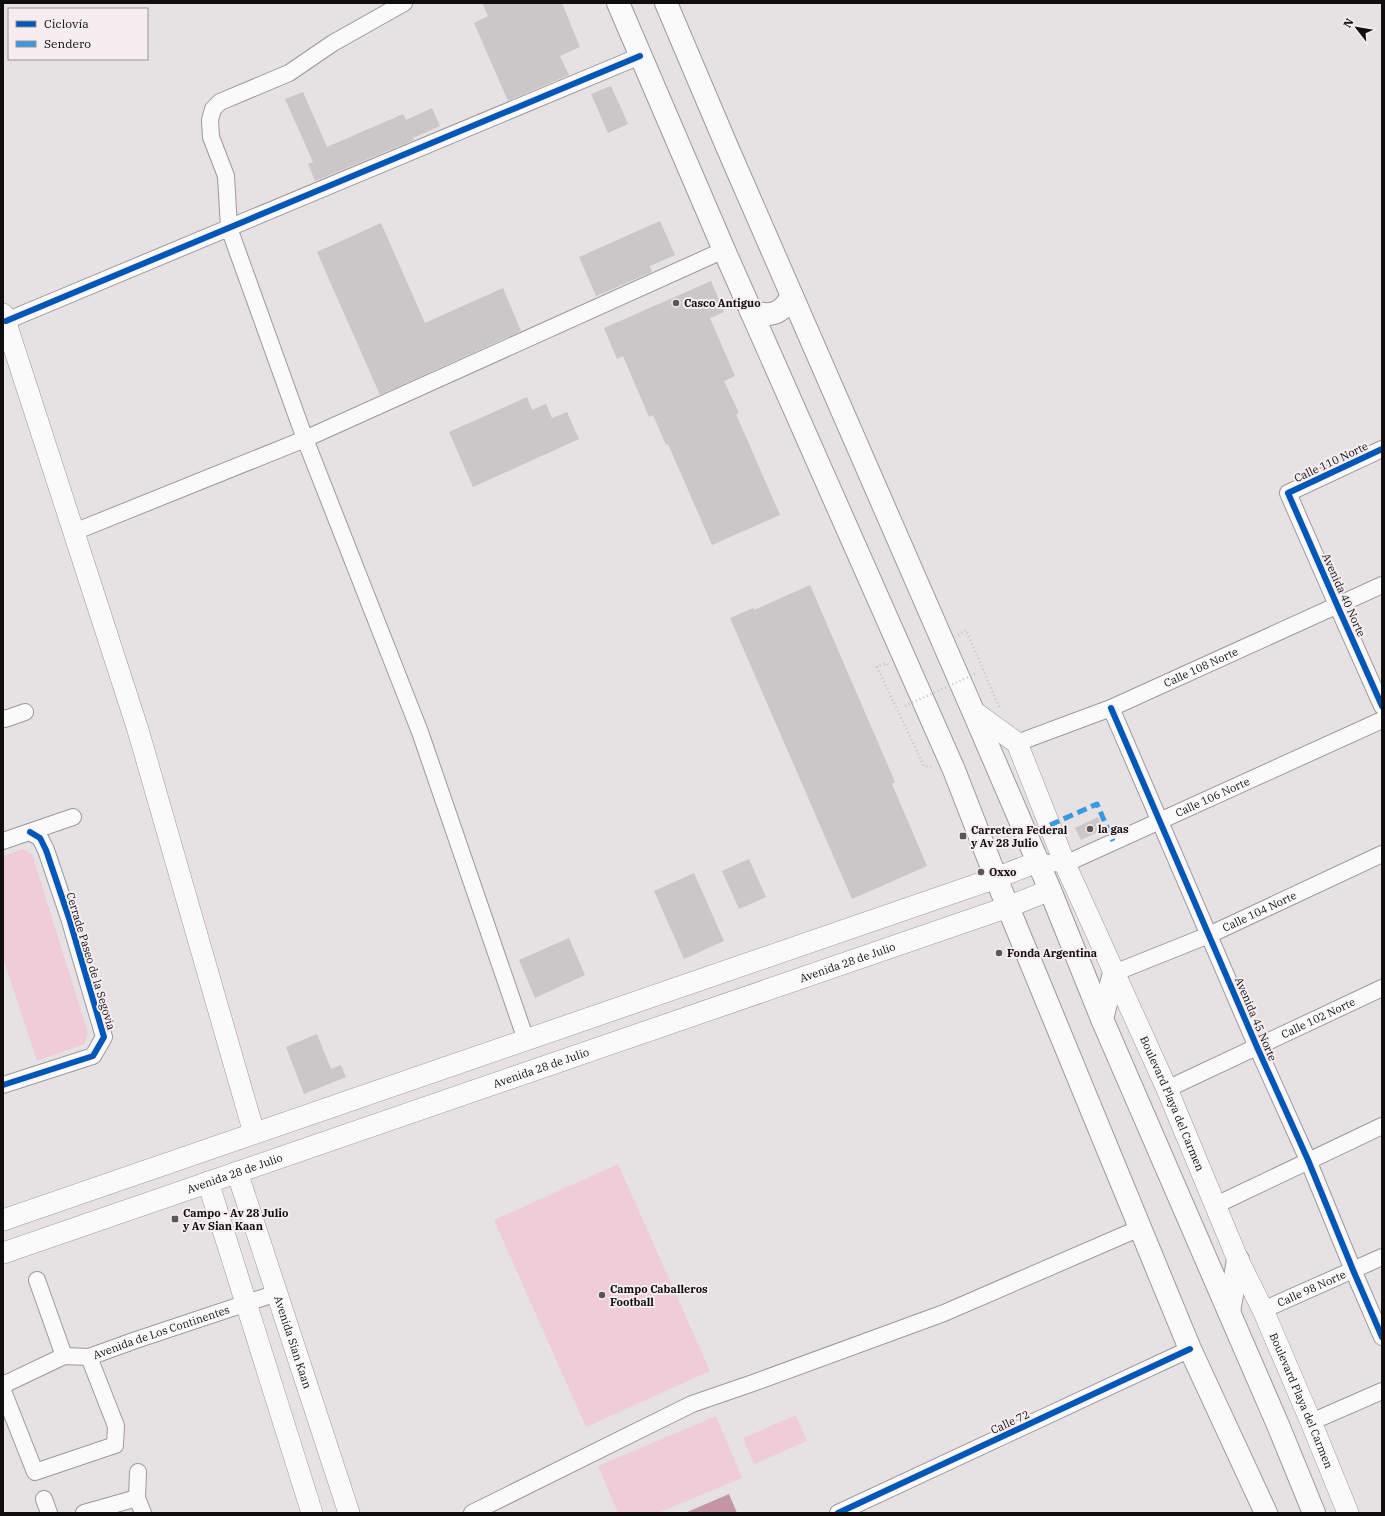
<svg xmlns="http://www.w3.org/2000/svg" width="1385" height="1516" viewBox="0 0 1385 1516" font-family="'IBM Plex Serif',serif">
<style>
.green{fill:#f0ccd8}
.water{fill:#c395a5}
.building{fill:#cbc7c8}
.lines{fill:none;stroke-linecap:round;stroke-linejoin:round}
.minor-casing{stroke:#9d999a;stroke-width:18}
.major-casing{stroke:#9d999a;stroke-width:22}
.highway-casing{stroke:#9d999a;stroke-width:24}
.path{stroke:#c4c4c4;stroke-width:2.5;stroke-dasharray:1 3;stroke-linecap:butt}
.minor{stroke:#fbfafb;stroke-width:16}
.major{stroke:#fbfafb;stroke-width:21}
.highway{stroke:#fbfafb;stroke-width:22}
.path-bridge{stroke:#c4c4c4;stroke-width:2.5;stroke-dasharray:1 3;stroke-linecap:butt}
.quiet{stroke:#3a99de;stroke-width:5;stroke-dasharray:10 5;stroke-linecap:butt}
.cycleway-casing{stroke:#f5edef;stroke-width:8}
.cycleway{stroke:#0057b8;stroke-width:6}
.poi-dot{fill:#5b5759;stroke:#f5edef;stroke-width:1.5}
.labels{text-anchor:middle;stroke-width:4;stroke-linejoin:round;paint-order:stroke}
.poi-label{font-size:11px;font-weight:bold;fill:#100d0e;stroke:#f5edef;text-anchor:start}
.street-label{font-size:11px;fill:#100d0e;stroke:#f5edef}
</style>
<rect width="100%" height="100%" fill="#e6e1e3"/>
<g class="green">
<path d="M23,849L32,854L88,1033L84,1044L37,1061L3,958V856Z"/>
<path d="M618,1164L710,1371L586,1427L494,1220Z"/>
<path d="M796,1415L807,1441L754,1464L743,1438Z"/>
<path d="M716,1416L742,1478L658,1513H618L598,1466Z"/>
</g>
<path class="water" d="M729,1494L737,1513H685Z"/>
<g class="building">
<path d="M482,3H562L580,47L560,56L569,75L508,101L474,23L488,16Z"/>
<path d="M611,86L628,124L608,133L591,94Z"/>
<path d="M303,92L327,147L403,114L406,120L432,108L440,126L413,138L414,140L315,181L308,164L313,162L285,99Z"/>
<path d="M660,221L675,255L650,266L652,272L596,296L579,257Z"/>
<path d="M381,223L425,323L503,288L521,331L380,395L317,252Z"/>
<path d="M711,281L724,312L710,318L735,376L724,381L739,413L736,414L780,515L712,545L668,444L666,445L653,415L649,417L623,356L617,359L604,328Z"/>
<path d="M527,397L532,410L546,404L552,418L567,412L579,439L473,487L449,432Z"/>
<path d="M810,585L895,782L892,784L927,866L852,899L730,618L753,608L754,610Z"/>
<path d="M1098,817L1104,829L1081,840L1075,828Z"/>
<path d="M749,859L766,897L739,909L722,871Z"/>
<path d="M694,873L724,941L684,959L654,891Z"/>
<path d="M569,938L585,975L535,998L519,960Z"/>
<path d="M317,1034L331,1069L341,1065L346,1077L304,1094L286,1047Z"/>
</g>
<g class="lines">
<g class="minor-casing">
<g id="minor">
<path d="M404,3L333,43L289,73L220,102L213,109L210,120L211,137L226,176L229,228L305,439L420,732L526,1040"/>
<path d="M6,321L640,56"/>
<path d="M1382,449L1288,493L1337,605L1382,706"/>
<path d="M74,532L305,439L724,250"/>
<path d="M1111,708L1257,1047L1308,1160L1353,1270L1382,1337"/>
<path d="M3,718L5,719L25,712"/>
<path id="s1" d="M1017,743L1111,708L1382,585"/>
<path d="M3,841L73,817"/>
<path id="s2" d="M1037,862L1065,864L1382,720"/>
<path id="s3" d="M1114,973L1209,935L1382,854"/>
<path d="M3,1085L93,1056L104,1037L69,918L46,850L40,838L30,832"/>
<path id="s4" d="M1167,1089L1382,988"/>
<path d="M1216,1205L1382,1126"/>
<path d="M37,1280L64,1356"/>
<path id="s5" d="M1263,1310L1382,1257"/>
<path id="s6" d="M3,1385L64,1356L89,1357L136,1340L277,1293"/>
<path d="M3,1391L35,1472L115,1445L116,1426L89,1357"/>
<path d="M1311,1422L1382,1391"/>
<path d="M138,1472L137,1498L143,1513"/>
<path d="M44,1499L49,1513"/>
<path d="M84,1513L137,1498"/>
<path d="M472,1513L692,1404L753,1383L944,1313L1140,1228"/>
<path d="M838,1513L1190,1349"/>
</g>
</g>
<g class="major-casing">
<g id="major">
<path d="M3,314L138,730L254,1133"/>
<path id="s7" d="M973,711L1017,743L1065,864L1167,1089L1238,1260L1263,1310L1311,1422L1348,1513"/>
<path id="s8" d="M237,1172L349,1513"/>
<path d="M208,1182L312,1513"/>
<path d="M3,1220L996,878L1037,862"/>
<path id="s9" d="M3,1253L1008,907L1050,890"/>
</g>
</g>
<g class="highway-casing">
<g id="highway">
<path d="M618,3L724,250L954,770L996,878L1190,1349L1266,1513"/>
<path d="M666,3L728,149L973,711L1050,890L1102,1019L1278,1425L1314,1513"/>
<path d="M751,311C770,318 782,314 792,296"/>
<path d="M1102,1019L1114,973"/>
<path d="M1229,1312L1238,1260"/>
</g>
</g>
<g class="path">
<path d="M958,635L966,630L1000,709"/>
<path d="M887,665L886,663L877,667L924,766L934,767"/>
</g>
<use href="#minor" class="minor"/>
<use href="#major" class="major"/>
<use href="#highway" class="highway"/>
<path class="path-bridge" d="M905,706L975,674"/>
<path class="quiet" d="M1050,825L1097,804L1113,841"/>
<g class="cycleway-casing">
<g id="cycleway">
<path d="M6,321L640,56"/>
<path d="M1382,449L1288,493L1337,605L1382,706"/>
<path d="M1111,708L1257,1047L1308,1160L1353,1270L1382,1337"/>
<path d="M3,1085L93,1056L104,1037L69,918L46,850L40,838L30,832"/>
<path d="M838,1513L1190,1349"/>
</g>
</g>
<use href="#cycleway" class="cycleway"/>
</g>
<g class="poi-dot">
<circle cx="676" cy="303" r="4"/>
<circle cx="1090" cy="829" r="4"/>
<rect x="959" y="832" width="8" height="8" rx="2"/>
<circle cx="981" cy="872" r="4"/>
<circle cx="999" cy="953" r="4"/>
<rect x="171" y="1215" width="8" height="8" rx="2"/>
<circle cx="602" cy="1295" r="4"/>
</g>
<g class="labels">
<g class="poi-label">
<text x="684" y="307">Casco Antiguo</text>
<text x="1098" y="833">la gas</text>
<text x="971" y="834">Carretera Federal<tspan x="971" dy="13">y Av 28 Julio</tspan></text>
<text x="989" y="876">Oxxo</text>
<text x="1007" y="957">Fonda Argentina</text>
<text x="183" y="1217">Campo - Av 28 Julio<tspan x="183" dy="13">y Av Sian Kaan</tspan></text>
<text x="610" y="1293">Campo Caballeros<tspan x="610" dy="13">Football</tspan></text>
</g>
<g class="street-label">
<text transform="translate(1331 462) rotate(-25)" y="4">Calle 110 Norte</text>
<text transform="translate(1344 595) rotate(66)" y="4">Avenida 40 Norte</text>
<text dy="4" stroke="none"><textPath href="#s1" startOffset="199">Calle 108 Norte</textPath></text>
<text dy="4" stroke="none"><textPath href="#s2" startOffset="190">Calle 106 Norte</textPath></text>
<text dy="4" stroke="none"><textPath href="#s3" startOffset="158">Calle 104 Norte</textPath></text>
<text transform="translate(91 961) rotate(73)" y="4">Cerrade Paseo de la Segovia</text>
<text dy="4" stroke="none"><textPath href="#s9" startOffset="893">Avenida 28 de Julio</textPath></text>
<text dy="4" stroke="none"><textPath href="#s4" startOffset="167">Calle 102 Norte</textPath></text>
<text transform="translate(1256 1019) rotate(67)" y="4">Avenida 45 Norte</text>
<text dy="4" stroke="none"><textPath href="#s9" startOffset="569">Avenida 28 de Julio</textPath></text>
<text dy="4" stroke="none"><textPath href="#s7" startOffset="447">Boulevard Playa del Carmen</textPath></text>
<text dy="4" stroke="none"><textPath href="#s9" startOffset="245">Avenida 28 de Julio</textPath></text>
<text dy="4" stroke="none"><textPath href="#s5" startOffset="53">Calle 98 Norte</textPath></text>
<text dy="4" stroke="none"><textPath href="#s6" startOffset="169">Avenida de Los Continentes</textPath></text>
<text dy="4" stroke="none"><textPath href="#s8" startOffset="179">Avenida Sian Kaan</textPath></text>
<text dy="4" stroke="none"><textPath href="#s7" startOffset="771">Boulevard Playa del Carmen</textPath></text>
<text transform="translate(1010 1422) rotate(-25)" y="4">Calle 72</text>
</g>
</g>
<rect width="1385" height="1516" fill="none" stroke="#100d0e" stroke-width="8"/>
<rect x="8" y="8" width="140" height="52" fill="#f5edef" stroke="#999395"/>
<rect x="16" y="21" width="20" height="6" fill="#0057b8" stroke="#999395"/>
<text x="44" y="28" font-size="12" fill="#100d0e">Ciclovía</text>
<rect x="16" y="41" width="20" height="6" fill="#3a99de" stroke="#999395"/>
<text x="44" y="48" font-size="12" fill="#100d0e">Sendero</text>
<g transform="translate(1357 28) rotate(301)" stroke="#f5edef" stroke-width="3" paint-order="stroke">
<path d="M0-3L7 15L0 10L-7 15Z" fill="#100d0e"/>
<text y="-6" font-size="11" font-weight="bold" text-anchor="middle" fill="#100d0e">N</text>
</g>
</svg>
